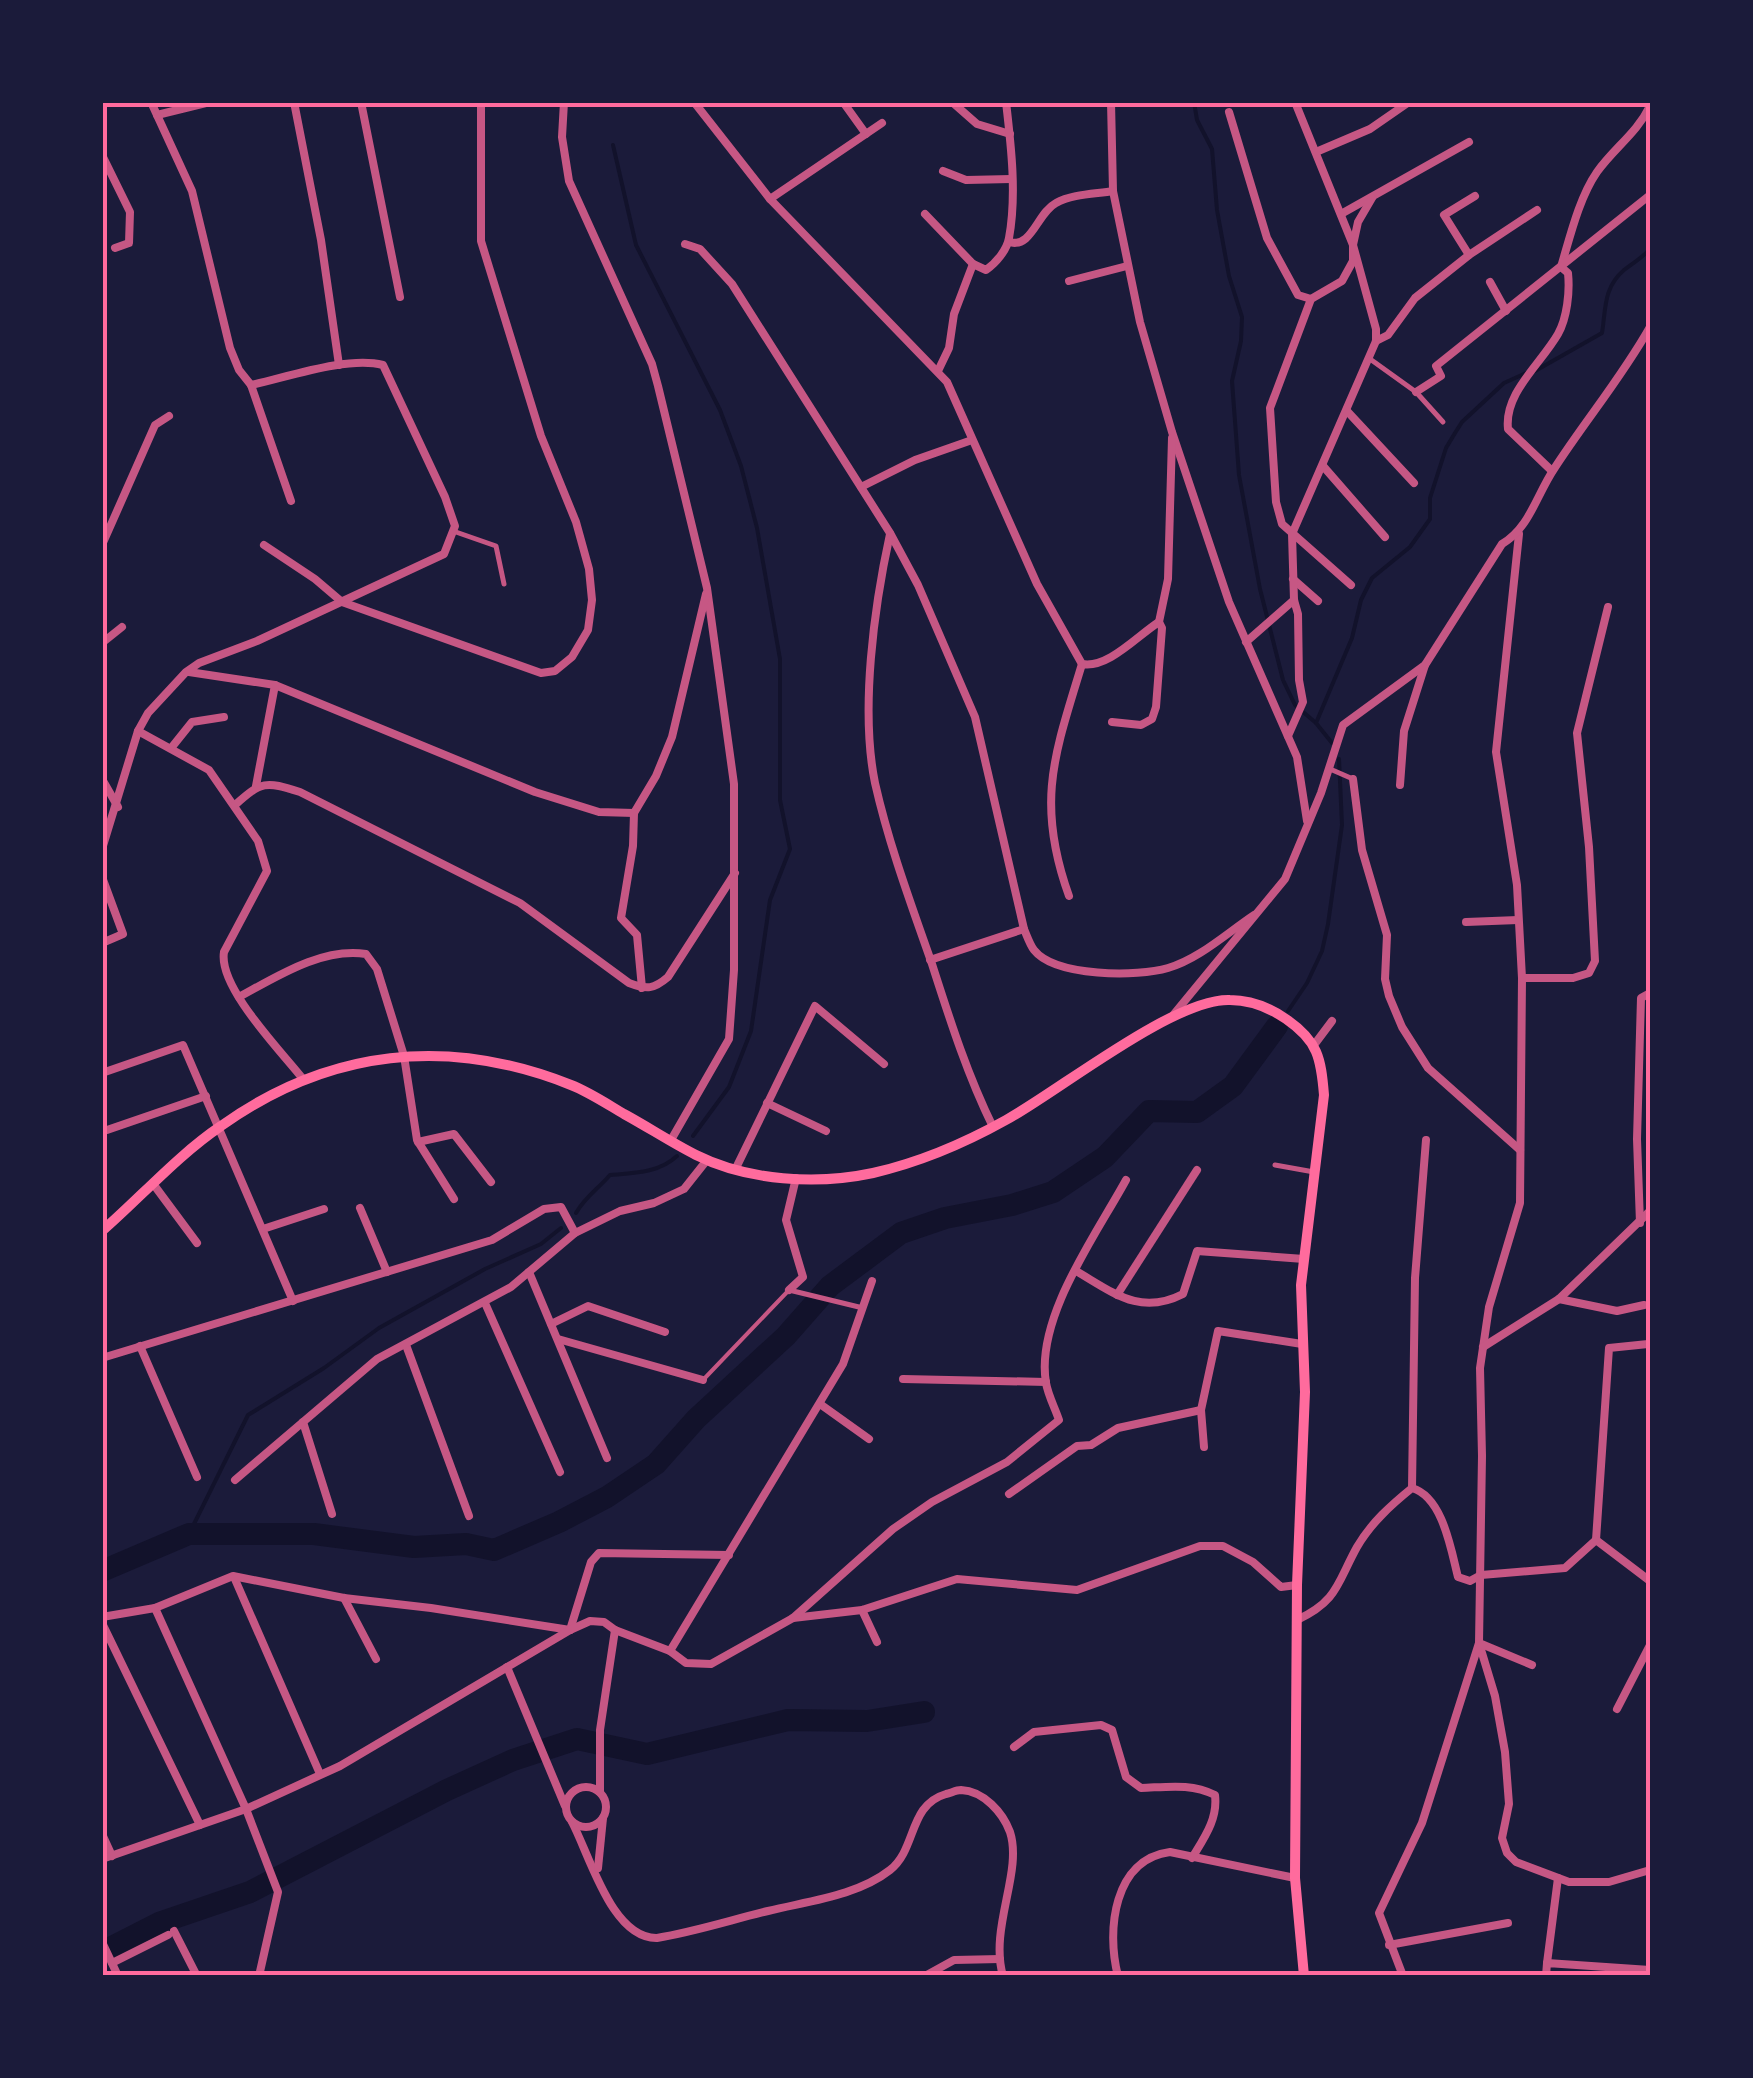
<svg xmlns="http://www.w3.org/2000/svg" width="1753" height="2078" viewBox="0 0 1753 2078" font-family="'Exo 2',sans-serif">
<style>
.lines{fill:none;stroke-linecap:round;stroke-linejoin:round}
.stream{stroke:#12122b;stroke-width:4}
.river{stroke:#12122b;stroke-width:22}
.service{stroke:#c65784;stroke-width:4}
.pedestrian{stroke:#c65784;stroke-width:5}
.minor{stroke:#c65784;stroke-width:8}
.secondary{stroke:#ff6b9d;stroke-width:10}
.neatline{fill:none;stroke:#ff6b9d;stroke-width:4}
</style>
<rect width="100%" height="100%" fill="#1b1b3a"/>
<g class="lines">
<g class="stream">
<path d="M1194,102L1197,120L1212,149L1217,210L1229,276L1242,317L1241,341L1232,381L1239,475L1260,589L1283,680L1295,705L1316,723"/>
<path d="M613,145L636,245L720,410L741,466L757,528L780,659V800L790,849L770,900L751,1031L729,1087L693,1136"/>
<path d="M1535,371L1602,333C1606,309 1603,288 1624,270C1633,263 1642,258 1650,249"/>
<path d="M1332,743L1316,723L1352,638L1361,600L1372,578L1410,547L1430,519V498L1446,448L1455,433L1462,422L1504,383L1526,373"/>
<path d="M1288,1011L1307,983L1322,951L1328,924L1342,825L1339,759"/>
<path d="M576,1213C585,1197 598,1189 610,1175C634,1173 659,1173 677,1156"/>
<path d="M189,1534L248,1415L324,1368L379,1328L485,1269L541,1244L561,1228"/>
</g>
<g class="river">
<path d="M102,1571L189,1534H314L414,1547L466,1544L494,1550L559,1522L607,1497L656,1464L696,1419L786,1336L830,1286L901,1233L945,1218L1012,1205L1053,1192L1105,1157L1149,1111L1197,1112L1233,1086L1277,1026"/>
<path d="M102,1952L159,1923L250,1892L447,1790L513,1760L577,1739L647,1754L788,1720L867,1721L924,1712"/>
</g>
<path class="service" d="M703,1380L789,1290"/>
<g class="pedestrian">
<path d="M1370,359L1416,392L1443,422"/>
<path d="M453,531L496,546L504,584"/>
<path d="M1330,769L1353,779"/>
<path d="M1275,1165L1314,1172"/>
<path d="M789,1290L863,1308"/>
</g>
<g class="minor">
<path d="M151,102L192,191L230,348L239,370L251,385L291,501"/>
<path d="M294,102L321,240L339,365"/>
<path d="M361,102L400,297"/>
<path d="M564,102L562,137L569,181L652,364L658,386L707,588L734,784V970L729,1039L671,1140"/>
<path d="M694,102L770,199L947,382L1037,584L1082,664C1108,669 1138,635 1159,622"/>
<path d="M843,102L866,134"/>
<path d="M952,102L977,124L1010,134"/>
<path d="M1111,102L1113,191L1140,322L1172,432L1229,602L1297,757L1307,821"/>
<path d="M1229,112L1267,238L1298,295L1311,299"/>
<path d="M157,115L210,102"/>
<path d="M1316,152L1370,129L1409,102"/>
<path d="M102,155L130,212L129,243L115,248"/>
<path d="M943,171L966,180L1011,179"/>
<path d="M770,199L882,123"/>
<path d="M925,214L973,264L986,270C996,263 1007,250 1009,238C1017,195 1011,145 1006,102"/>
<path d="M1341,214L1469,142"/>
<path d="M1009,242C1032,249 1037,213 1056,203C1072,194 1095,194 1113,191"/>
<path d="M685,244L700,249L732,284L890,533L918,585L975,717L1024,929C1027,936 1030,945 1034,950C1055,977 1138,977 1168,968C1199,959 1227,933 1254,915"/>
<path d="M1469,255L1537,210"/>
<path d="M1561,267C1570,237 1579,198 1597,172C1614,148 1637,133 1650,106"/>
<path d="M1069,281L1127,266"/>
<path d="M1490,282L1506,311"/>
<path d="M1376,341L1388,335L1415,298L1469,255L1444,215L1475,196"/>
<path d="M938,371L949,348L954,314L973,264"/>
<path d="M1416,392L1441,376L1436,366L1650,195"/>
<path d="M1347,411L1414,483"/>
<path d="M1323,466L1385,537"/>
<path d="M1552,471L1508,429C1504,393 1540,365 1558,334C1567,318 1570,292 1568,273L1561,267"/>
<path d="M861,487L915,460L972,440"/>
<path d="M890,534C874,607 860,710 875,783C889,845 911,904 932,964C950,1020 967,1074 993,1127"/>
<path d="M1519,534L1496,752L1517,885L1522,978L1520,1203L1489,1307L1480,1368L1482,1456L1479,1643L1495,1696L1505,1752L1509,1804L1502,1838L1507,1853L1516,1862L1569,1882H1609L1650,1870"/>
<path d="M102,545L155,425L169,416"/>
<path d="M264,545L315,579L342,602L541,673L555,671L572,657L588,630L592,600L589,569L576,522L541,436L481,241V102"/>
<path d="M1293,579L1318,601"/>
<path d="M1351,585L1282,524L1276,502L1270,408L1311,299L1342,281L1353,261V245L1358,222L1372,198"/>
<path d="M1246,642L1294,600"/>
<path d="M102,643L122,627"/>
<path d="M189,672L275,685L535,792L599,812L634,813"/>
<path d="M1112,722L1141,725L1152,719L1156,707L1162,628L1159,622L1168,579L1172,438"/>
<path d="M138,731L209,770L258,841L267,871L224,952C218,987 281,1051 303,1079"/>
<path d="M1288,736L1303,702L1299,680L1298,614L1294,600L1292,534L1376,341V329L1353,245L1295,102"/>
<path d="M172,747L192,722L224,717"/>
<path d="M102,779L118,807"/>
<path d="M1353,779L1362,850L1387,935L1385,979L1389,996L1402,1027L1428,1068L1520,1150"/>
<path d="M1400,785L1404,731L1425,665"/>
<path d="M256,786L275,685"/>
<path d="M235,805C262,781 265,781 300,792L520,903L629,983C647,990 654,989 668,977L735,873"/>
<path d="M102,849L138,731L148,713L186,672L199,663L257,641L444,554L455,526L445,497L383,365C347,356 288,377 251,385"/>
<path d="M102,877L123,934L102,943"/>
<path d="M1069,896C1035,802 1055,753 1082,664"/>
<path d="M1466,922L1518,920"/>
<path d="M930,960L1024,929"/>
<path d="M1522,978H1573L1589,973L1595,961L1589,847L1577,733L1608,607"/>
<path d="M642,988L637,935L621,918L633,846L634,813L656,776L672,737L706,594"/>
<path d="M239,997C276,977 322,947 366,954L377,969L404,1056L417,1140L454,1199"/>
<path d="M1174,1014L1285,879L1321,793L1343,725L1425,665L1502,544C1530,527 1536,496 1554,469C1585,421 1622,377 1650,327"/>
<path d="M1314,1045L1332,1021"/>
<path d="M102,1073L183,1045L293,1301"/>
<path d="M767,1103L826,1131"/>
<path d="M107,1130L206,1096"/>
<path d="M418,1142L454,1134L491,1182"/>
<path d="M735,1170L815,1006L884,1064"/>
<path d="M154,1185L197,1243"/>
<path d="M360,1208L387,1272"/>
<path d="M1640,1223L1637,1139L1641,998L1650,993"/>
<path d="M263,1229L324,1209"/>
<path d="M1076,1271C1114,1293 1140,1316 1183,1294L1197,1251L1304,1259"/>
<path d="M529,1272L607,1458"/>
<path d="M789,1290L803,1277L786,1220L796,1178"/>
<path d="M1117,1295L1197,1170"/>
<path d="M1559,1299L1617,1311L1644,1305"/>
<path d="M485,1303L560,1472"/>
<path d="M551,1324L588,1306L665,1332"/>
<path d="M558,1339L703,1380"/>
<path d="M406,1345L469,1516"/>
<path d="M140,1346L197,1477"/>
<path d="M1483,1347L1559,1299L1650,1211"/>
<path d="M102,1358L492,1240L544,1209L561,1207L575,1233"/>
<path d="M903,1379L1046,1382"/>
<path d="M820,1404L869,1439"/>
<path d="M303,1422L332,1514"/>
<path d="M1204,1447L1201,1410L1218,1331L1302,1344"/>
<path d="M235,1480L377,1359L511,1287L575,1233L620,1211L654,1203L684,1189L707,1160"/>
<path d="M1412,1488L1415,1278L1426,1140"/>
<path d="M1009,1494L1077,1446L1091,1445L1118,1428L1201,1410"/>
<path d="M1596,1540L1609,1348L1648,1344"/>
<path d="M1596,1540L1650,1581"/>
<path d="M234,1577L320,1774"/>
<path d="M344,1598L376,1659"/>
<path d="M155,1608L246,1809L278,1892L259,1976"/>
<path d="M862,1610L877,1642"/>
<path d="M102,1617L155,1608L233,1576L344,1598L431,1608L570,1630"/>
<path d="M793,1618L862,1610L957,1579L1077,1590L1200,1546H1223L1253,1562L1281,1587L1297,1585"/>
<path d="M1297,1620C1338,1601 1337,1583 1357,1547C1371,1523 1391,1505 1412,1488C1443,1497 1451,1550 1458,1577L1470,1581L1481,1575L1565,1568L1596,1540"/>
<path d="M102,1623L200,1825"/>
<path d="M570,1630L591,1562L599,1553L729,1555"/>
<path d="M670,1651L843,1364L872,1281"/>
<path d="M507,1667L565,1806"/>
<path d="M1617,1709L1650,1645"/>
<path d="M1014,1747L1034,1732L1101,1725L1112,1730L1126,1777L1141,1788C1168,1787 1191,1783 1215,1795C1218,1819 1204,1838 1192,1858"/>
<circle cx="586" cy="1807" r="20"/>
<path d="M600,1792V1730L615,1630"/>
<path d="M572,1822C590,1856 612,1939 657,1938C694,1932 731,1920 768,1911C808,1901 857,1896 890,1870C917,1849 908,1805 946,1794C951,1793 956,1790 961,1790C984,1791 1003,1813 1010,1832C1023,1872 989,1928 1003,1976"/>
<path d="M102,1834L112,1856"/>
<path d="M102,1859L246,1809L340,1766L570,1630L590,1621L604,1622L615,1630L670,1651L686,1663L711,1664L793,1618L893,1529L932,1502L1007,1462L1059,1420C1055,1408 1048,1395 1046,1383C1035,1318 1096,1235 1126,1180"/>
<path d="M598,1868L603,1818"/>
<path d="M174,1931L197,1976"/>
<path d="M102,1942L118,1976"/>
<path d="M1389,1945L1508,1923"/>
<path d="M112,1963L168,1935"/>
<path d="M1547,1963L1558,1878"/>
<path d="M925,1976L954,1960L1000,1959"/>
<path d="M1118,1976C1106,1930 1114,1859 1170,1852L1295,1878"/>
<path d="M1403,1976L1379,1913L1422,1823L1479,1643L1532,1665"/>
<path d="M1546,1976L1547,1963L1650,1970"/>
</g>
<path class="secondary" d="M102,1231C141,1197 178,1155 221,1126C329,1049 448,1036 571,1085C589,1092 607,1104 624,1114C648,1127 672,1143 696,1155C748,1181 817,1185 873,1173C921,1162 963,1144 1006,1120C1059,1091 1174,998 1230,1000C1250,1000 1270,1008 1286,1019C1318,1041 1321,1058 1324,1095L1301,1285L1305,1392L1297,1585L1295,1878L1304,1976"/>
</g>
<rect width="1753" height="2078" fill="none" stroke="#1b1b3a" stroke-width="210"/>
<rect x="105" y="105" width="1543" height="1868" class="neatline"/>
</svg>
